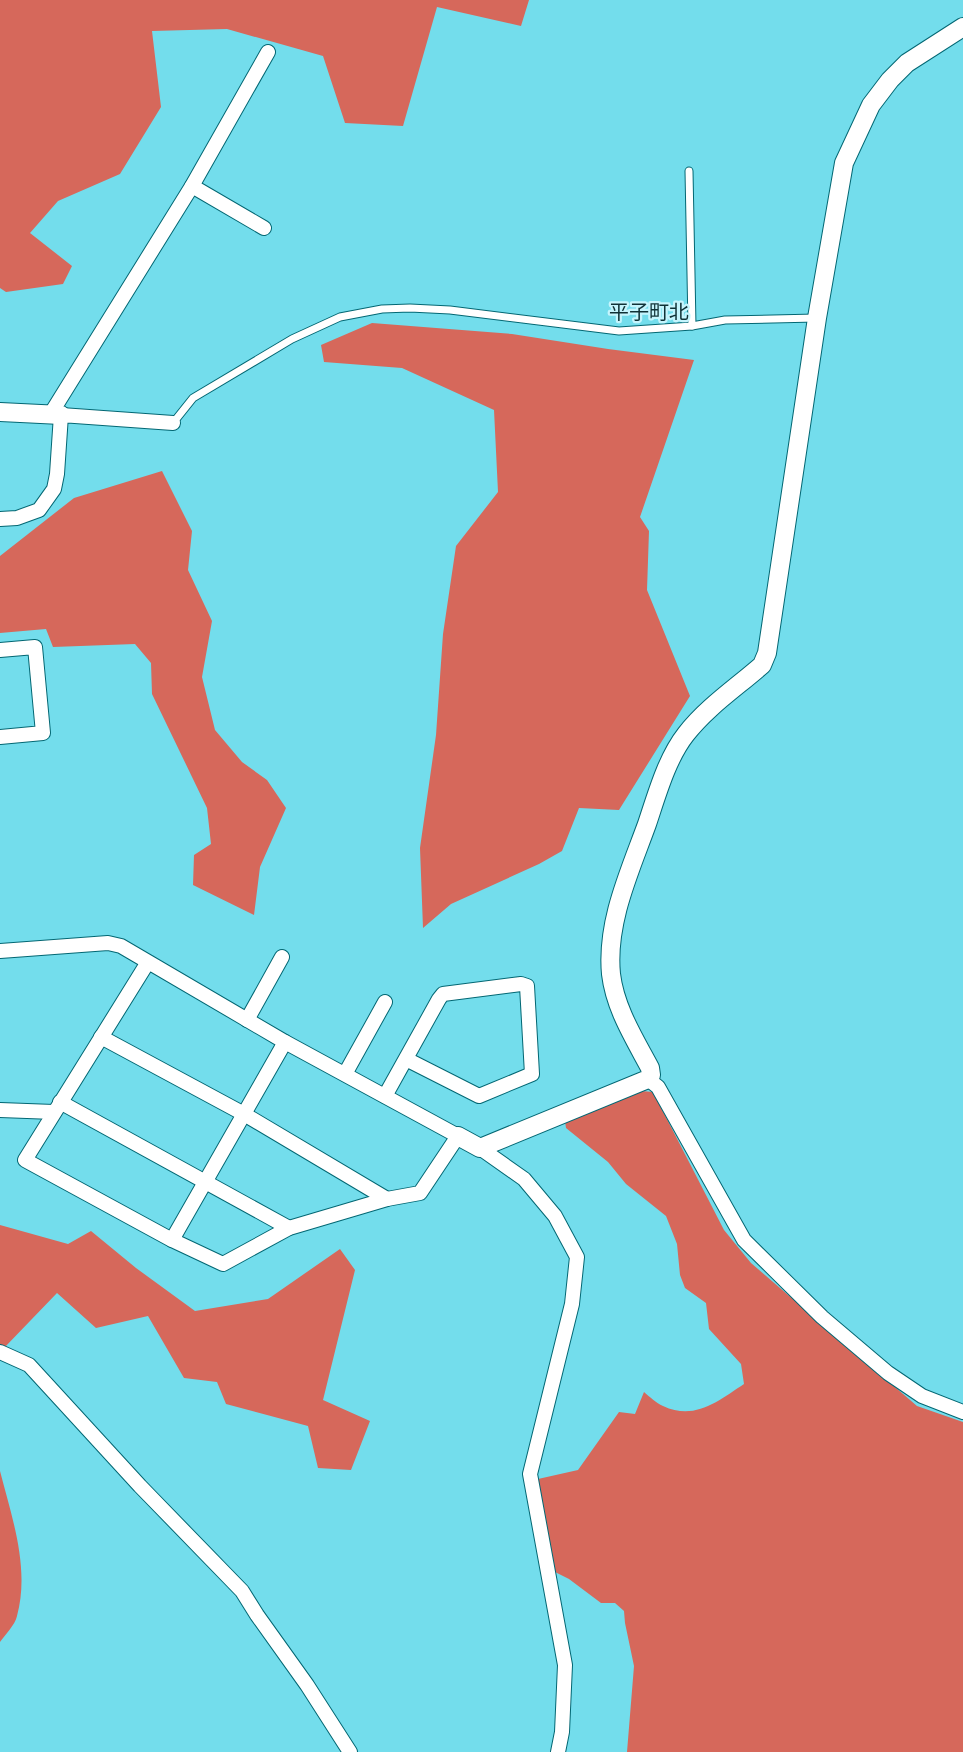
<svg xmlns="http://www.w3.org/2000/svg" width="963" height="1752" viewBox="0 0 963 1752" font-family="Ubuntu,'Noto Sans JP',sans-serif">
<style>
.forest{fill:#d6685b}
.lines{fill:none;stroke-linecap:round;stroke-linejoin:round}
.service-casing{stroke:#036773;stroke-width:9}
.minor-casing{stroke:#036773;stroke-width:16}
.tertiary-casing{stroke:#036773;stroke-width:20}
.service{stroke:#fff;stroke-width:7}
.minor{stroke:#fff;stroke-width:14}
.tertiary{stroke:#fff;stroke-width:18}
.labels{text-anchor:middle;stroke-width:4.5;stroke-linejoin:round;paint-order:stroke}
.quarter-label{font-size:20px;fill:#0f3136;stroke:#c5f5fd}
</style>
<rect width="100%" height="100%" fill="#73ddec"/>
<g class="forest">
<path d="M0,0H529L521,26L437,7L403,126L345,123L323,56L227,29L152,31L161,107L120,174L58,201L30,233L72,266L63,284L6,292L0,288Z"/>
<path d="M372,323L512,334L608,349L694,360L640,517L649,531L647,590L690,696L619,810L579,808L562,851L539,864L451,904L423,928L420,848L436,735L443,634L456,546L498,492L494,410L402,368L324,362L321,345Z"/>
<path d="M162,471L192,531L188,570L212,621L202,677L215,730L242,762L267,780L286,808L260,867L254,915L193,885L194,855L211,844L207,808L152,694L151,663L135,644L53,647L46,629L0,633V556L74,498Z"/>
<path d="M641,1091L653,1092L724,1230L751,1263L917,1406L963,1422V1752H627L634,1666L625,1623L624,1611L615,1603H601L569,1579L553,1571L538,1479L578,1470L619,1412L635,1414L644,1392C650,1397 656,1403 663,1406C695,1421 718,1401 744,1384L741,1364L709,1329L706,1303L685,1288L680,1275L677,1244L666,1216L626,1184L608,1162L566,1128L565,1121Z"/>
<path d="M0,1225L68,1244L91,1231L136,1268L195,1311L268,1299L340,1249L355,1270L323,1400L370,1421L351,1470L318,1468L308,1426L226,1404L217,1382L184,1378L148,1316L96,1328L57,1293L4,1348L0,1346Z"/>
<path d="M0,1471C12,1518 30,1568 17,1616C15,1625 5,1635 0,1642Z"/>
</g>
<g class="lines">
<g class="service-casing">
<g id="service">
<path d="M689,171L692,326"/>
<path d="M173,423L193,398L292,339L340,317L382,309L410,308L450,310L619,331L692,326L725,320L816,318"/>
</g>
</g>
<g class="minor-casing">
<g id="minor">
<path d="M192,186L264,228"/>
<path d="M50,415L192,186L268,52"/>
<path d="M0,519L17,518L39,510L54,489L57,474L61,415L173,423"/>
<path d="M0,650L35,647L43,733L0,737"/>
<path d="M0,951L108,943L121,946L285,1042L458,1136L420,1193L387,1199L289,1228L223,1264L172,1240L25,1160L148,962"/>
<path d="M247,1020L282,957"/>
<path d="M101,1037L244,1114L387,1199"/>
<path d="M345,1074L385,1002"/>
<path d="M648,1079L658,1087L744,1240L822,1317L888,1373L922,1396L963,1412"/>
<path d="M385,1096L439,999L443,994L521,984L527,986L532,1074L479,1096L406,1059"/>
<path d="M60,1102L289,1228"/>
<path d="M0,1110L54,1112"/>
<path d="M480,1148L524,1179L555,1216L577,1257L572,1304L530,1474L565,1665L562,1732L558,1752"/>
<path d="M172,1240L285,1042"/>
<path d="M0,1352L29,1365L140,1486L242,1591L257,1615L307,1685L350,1752"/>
</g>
</g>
<g class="tertiary-casing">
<g id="tertiary">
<path d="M0,412L61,415"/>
<path d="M458,1136L480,1148L648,1079L651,1075L650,1068C634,1038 615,1008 611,974C606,922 630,871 647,824C657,794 667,758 686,734C707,707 737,687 762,665L767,653L817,318L844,163L871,105L890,80L907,63L963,27"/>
</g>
</g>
<use href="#service" class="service"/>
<use href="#minor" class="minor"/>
<use href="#tertiary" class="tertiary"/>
</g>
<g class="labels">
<g class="quarter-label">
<text x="649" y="319">平子町北</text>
</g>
</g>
</svg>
